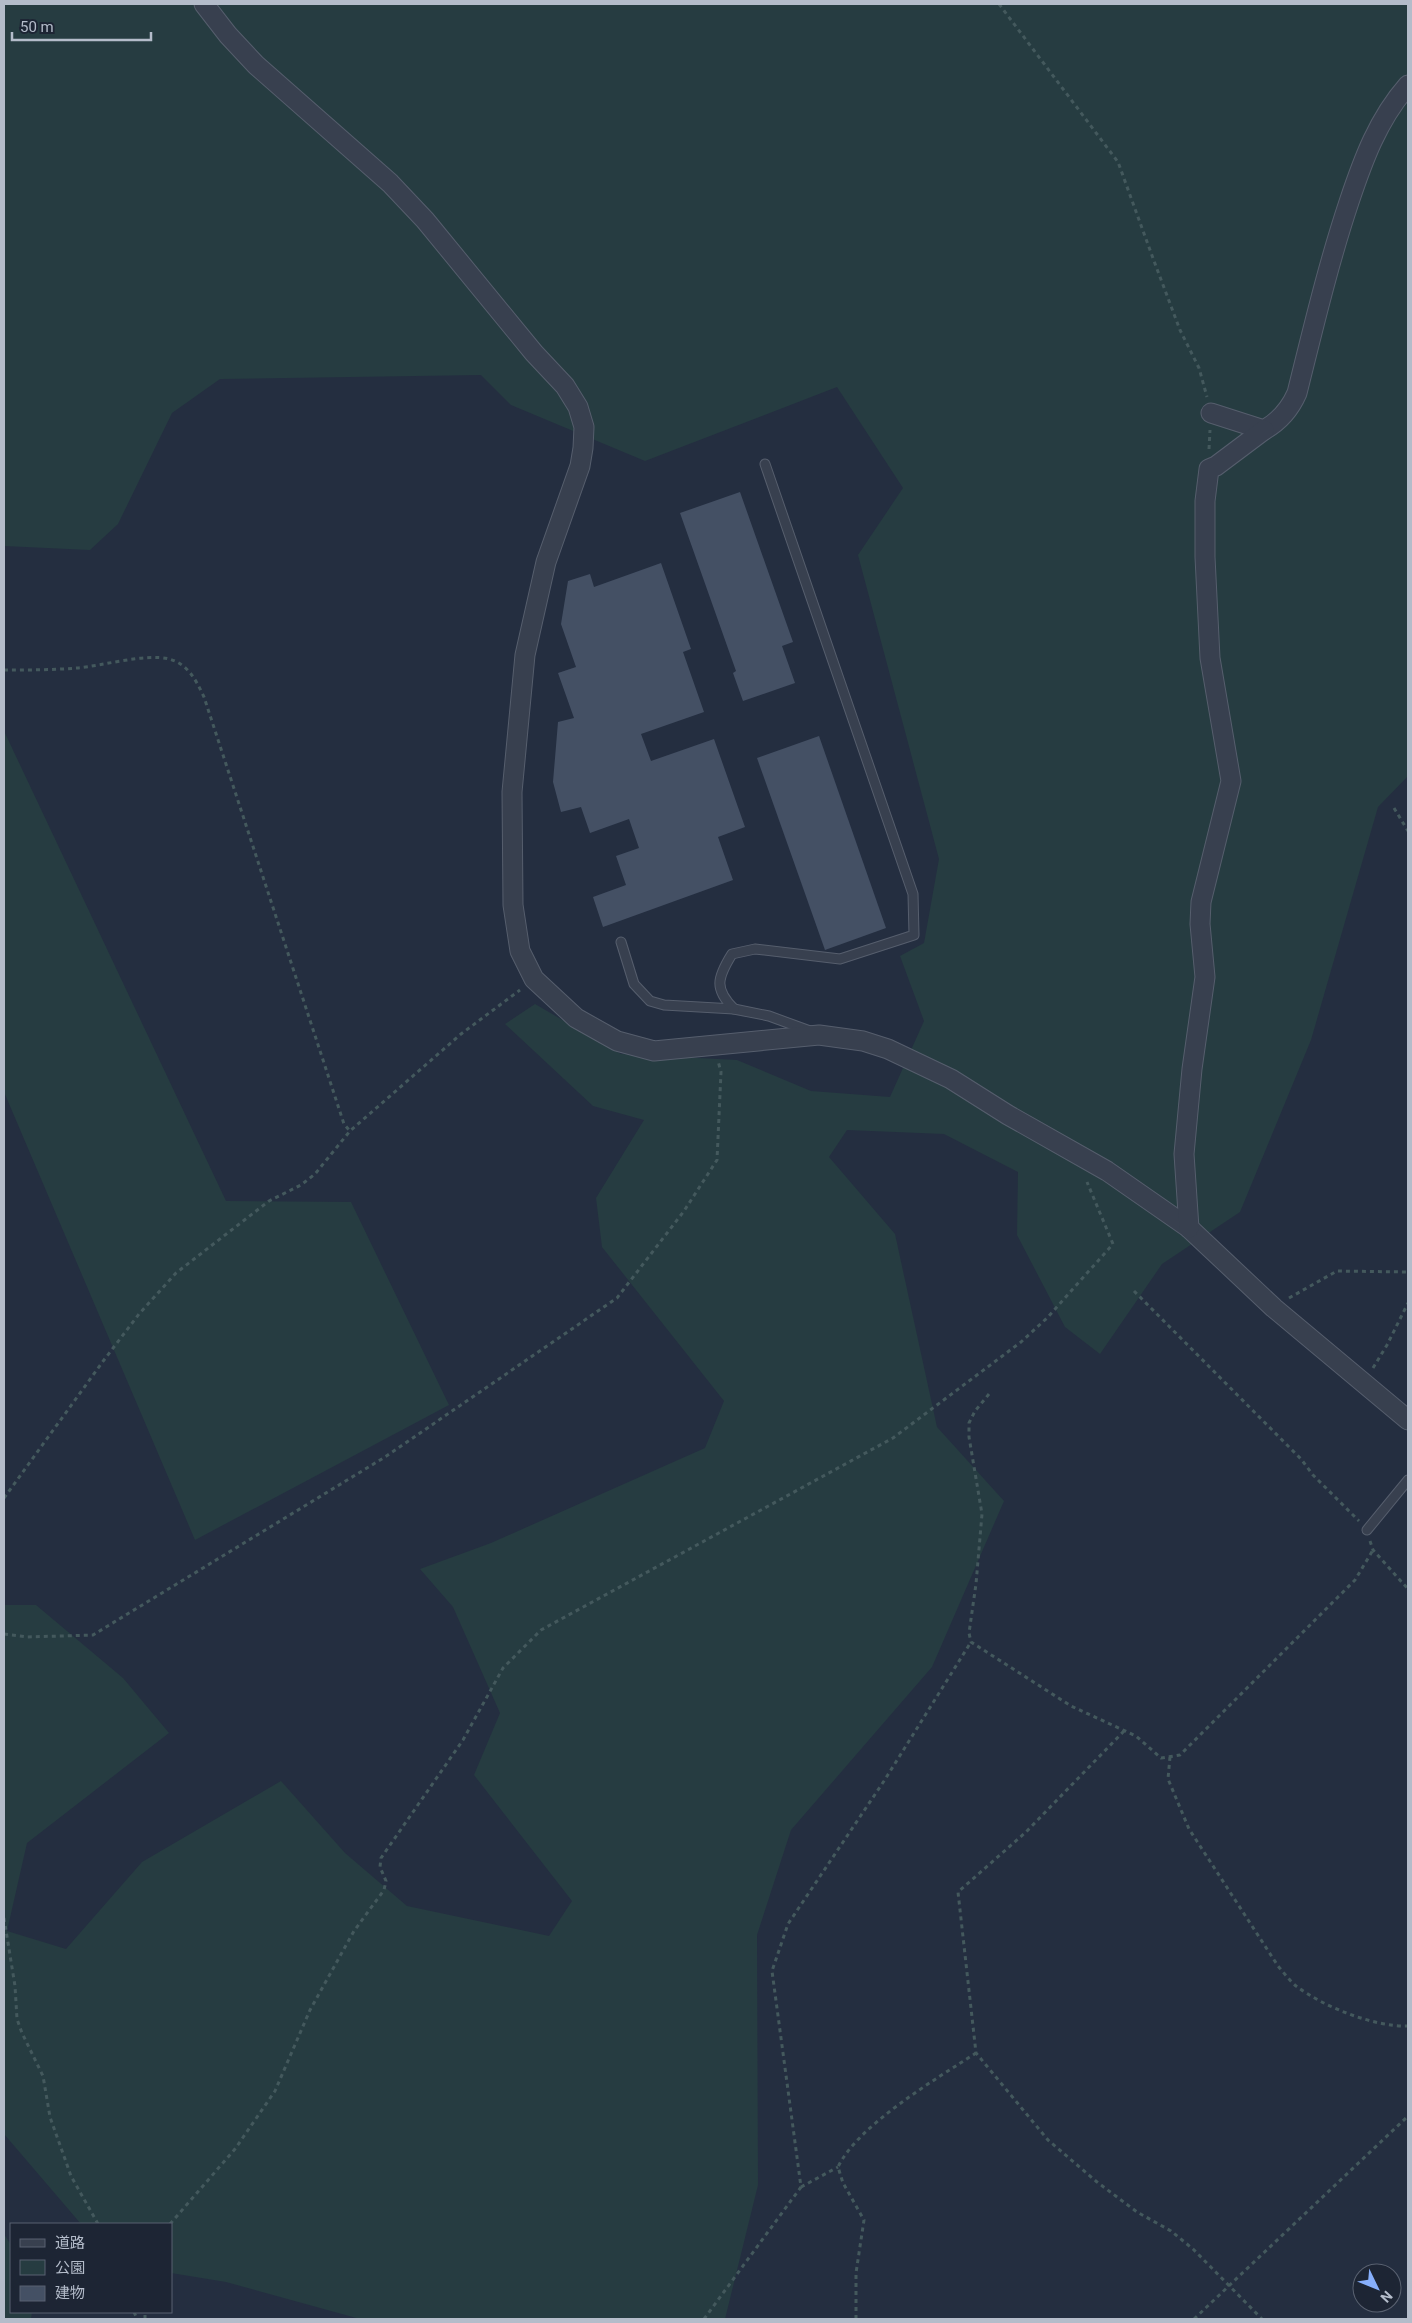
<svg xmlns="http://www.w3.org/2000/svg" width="1412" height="2323" viewBox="0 0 1412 2323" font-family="Roboto,'Noto Sans JP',sans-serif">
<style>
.green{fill:#263c41}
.building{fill:#445064}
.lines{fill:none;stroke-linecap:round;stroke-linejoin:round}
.service-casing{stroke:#565e6d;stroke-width:11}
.minor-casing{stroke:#565e6d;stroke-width:21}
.path{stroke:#44595d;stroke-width:3;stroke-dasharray:4 4;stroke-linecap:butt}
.service{stroke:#38404f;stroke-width:9}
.minor{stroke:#38404f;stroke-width:19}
</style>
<rect width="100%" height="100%" fill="#242e40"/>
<g class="green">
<path d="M4,4H1408V776L1378,807L1311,1040L1240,1212L1162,1264L1100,1354L1065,1327L1017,1235L1018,1172L944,1134L847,1130L829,1157L895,1234L937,1427L1004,1501L932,1667L791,1830L757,1935L758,2185L725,2319H360L226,2282L171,2273V2224H81L4,2134V1605H36L123,1678L169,1733L27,1843L7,1931L66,1949L142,1862L281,1781L345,1853L407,1906L549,1936L572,1901L474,1775L500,1713L453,1607L420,1569L491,1543L705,1448L724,1401L602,1247L596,1198L644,1120L593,1106L505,1024L535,1004L621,1054L737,1060L811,1091L890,1097L924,1021L900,956L924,943L939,859L858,555L903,488L837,387L645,461L511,405L481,375L220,379L172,413L118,524L90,550L4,546Z"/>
<path d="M4,731L226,1201L351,1202L449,1405L195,1540L4,1092Z"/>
<path d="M4,2234L11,2245V2312H32L31,2319H4Z"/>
</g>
<g class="building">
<path d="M740,492L793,642L782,646L795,683L743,701L733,673L736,671L680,513Z"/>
<path d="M661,563L691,649L683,652L704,712L641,734L651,761L714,739L745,827L718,837L733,880L603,927L593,897L626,885L616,856L639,848L629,819L590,833L581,807L561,812L553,782L558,722L574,718L558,673L576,667L561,624L568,581L590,574L594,587Z"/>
<path d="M819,736L886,928L825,950L757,758Z"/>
</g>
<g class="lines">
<g class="service-casing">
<g id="service">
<path d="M621,942L634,984L650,1001L664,1005L734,1009L769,1016L810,1031"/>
<path d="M734,1009C714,989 717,978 732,954L755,949L840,959L914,935L913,894L765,464"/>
<path d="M1367,1530L1408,1480"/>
</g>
</g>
<g class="minor-casing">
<g id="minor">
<path d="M204,4L228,35L256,65L390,183L425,220L534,353L565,386L578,407L584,427L583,448L580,466L546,562L525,655L512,792L513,905L520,951L534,979L576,1018L617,1041L654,1051L819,1035L863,1041L888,1049L951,1079L1008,1115L1107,1171L1189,1228L1274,1308L1408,1420"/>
<path d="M1211,413L1264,430C1280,421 1290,409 1297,393C1313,329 1328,265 1349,202C1363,160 1378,119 1408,85"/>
<path d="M1189,1228L1184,1154L1192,1069L1205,977L1200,924L1201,902L1231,781L1210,658L1205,557V501L1209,469L1216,466L1264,430"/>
</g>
</g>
<g class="path">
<path d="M999,4L1118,162L1154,261L1180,330L1199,368L1207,397"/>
<path d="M1209,449L1210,430"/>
<path d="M4,670C28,670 53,670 77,668C102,666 146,653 169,659C188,664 196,680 204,697L344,1124L350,1131"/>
<path d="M1394,808L1408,831"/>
<path d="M1134,1291L1301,1459L1313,1475L1359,1521"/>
<path d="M1289,1298L1337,1271L1408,1272"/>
<path d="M1373,1368L1387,1345L1408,1303"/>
<path d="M989,1394L975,1411L969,1423V1437L982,1514L976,1584L969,1633L971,1642L1071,1706L1136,1736L1161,1758L1180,1755L1355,1580L1373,1550"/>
<path d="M4,1498L104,1360L139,1314L176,1273L269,1201L301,1185L315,1174L350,1131L461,1034L520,990"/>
<path d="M1370,1541L1373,1550L1408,1589"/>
<path d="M4,1634L27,1637L93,1635L385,1457L617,1298L684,1211L717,1160L721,1072L718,1061"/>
<path d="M1124,1731L1026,1832L958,1892L976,2053L1048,2140L1097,2182L1137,2212L1171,2231L1193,2249L1262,2319"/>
<path d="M1170,1757L1168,1779L1189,1829L1278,1966C1284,1973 1290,1981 1296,1986C1324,2007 1374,2027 1408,2026"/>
<path d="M4,1918L15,1986L17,2019L22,2033L43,2076L50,2117L71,2176L98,2224"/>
<path d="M801,2187L838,2167"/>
<path d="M170,2224L235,2149L275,2091L310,2010L354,1931L384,1890L386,1881L380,1867L381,1858L463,1740L503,1668L541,1630L893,1438L1021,1342L1047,1318L1113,1244L1087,1182"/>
<path d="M134,2312L137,2319"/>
<path d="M145,2319V2312"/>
<path d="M704,2319L801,2187L772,1971L788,1924L884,1781L971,1642"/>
<path d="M856,2319V2273L864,2220L843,2183L838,2167C858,2125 936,2079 976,2053"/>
<path d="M1194,2319L1408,2116"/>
</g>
<use href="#service" class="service"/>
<use href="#minor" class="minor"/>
</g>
<rect width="1412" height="2323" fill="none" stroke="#b4bcca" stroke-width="10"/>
<rect x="10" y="2223" width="162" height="90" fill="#1d2534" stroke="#596170"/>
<rect x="20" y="2239" width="25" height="8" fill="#38404f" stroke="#596170"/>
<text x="55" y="2248" font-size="15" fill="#b4bcca">道路</text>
<rect x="20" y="2260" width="25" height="15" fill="#263c41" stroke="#596170"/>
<text x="55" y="2273" font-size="15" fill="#b4bcca">公園</text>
<rect x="20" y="2286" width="25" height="15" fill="#445064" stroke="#596170"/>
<text x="55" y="2298" font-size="15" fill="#b4bcca">建物</text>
<g transform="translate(1377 2288) rotate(133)"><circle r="24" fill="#1d2534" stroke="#596170"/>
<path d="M0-4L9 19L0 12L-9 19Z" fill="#87affc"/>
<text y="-8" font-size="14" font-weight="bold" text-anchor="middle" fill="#b4bcca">N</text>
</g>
<path d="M12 32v8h139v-8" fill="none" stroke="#b4bcca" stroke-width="2.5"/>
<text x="20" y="32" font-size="15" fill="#b4bcca" stroke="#1d2534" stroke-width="4" paint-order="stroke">50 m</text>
</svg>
